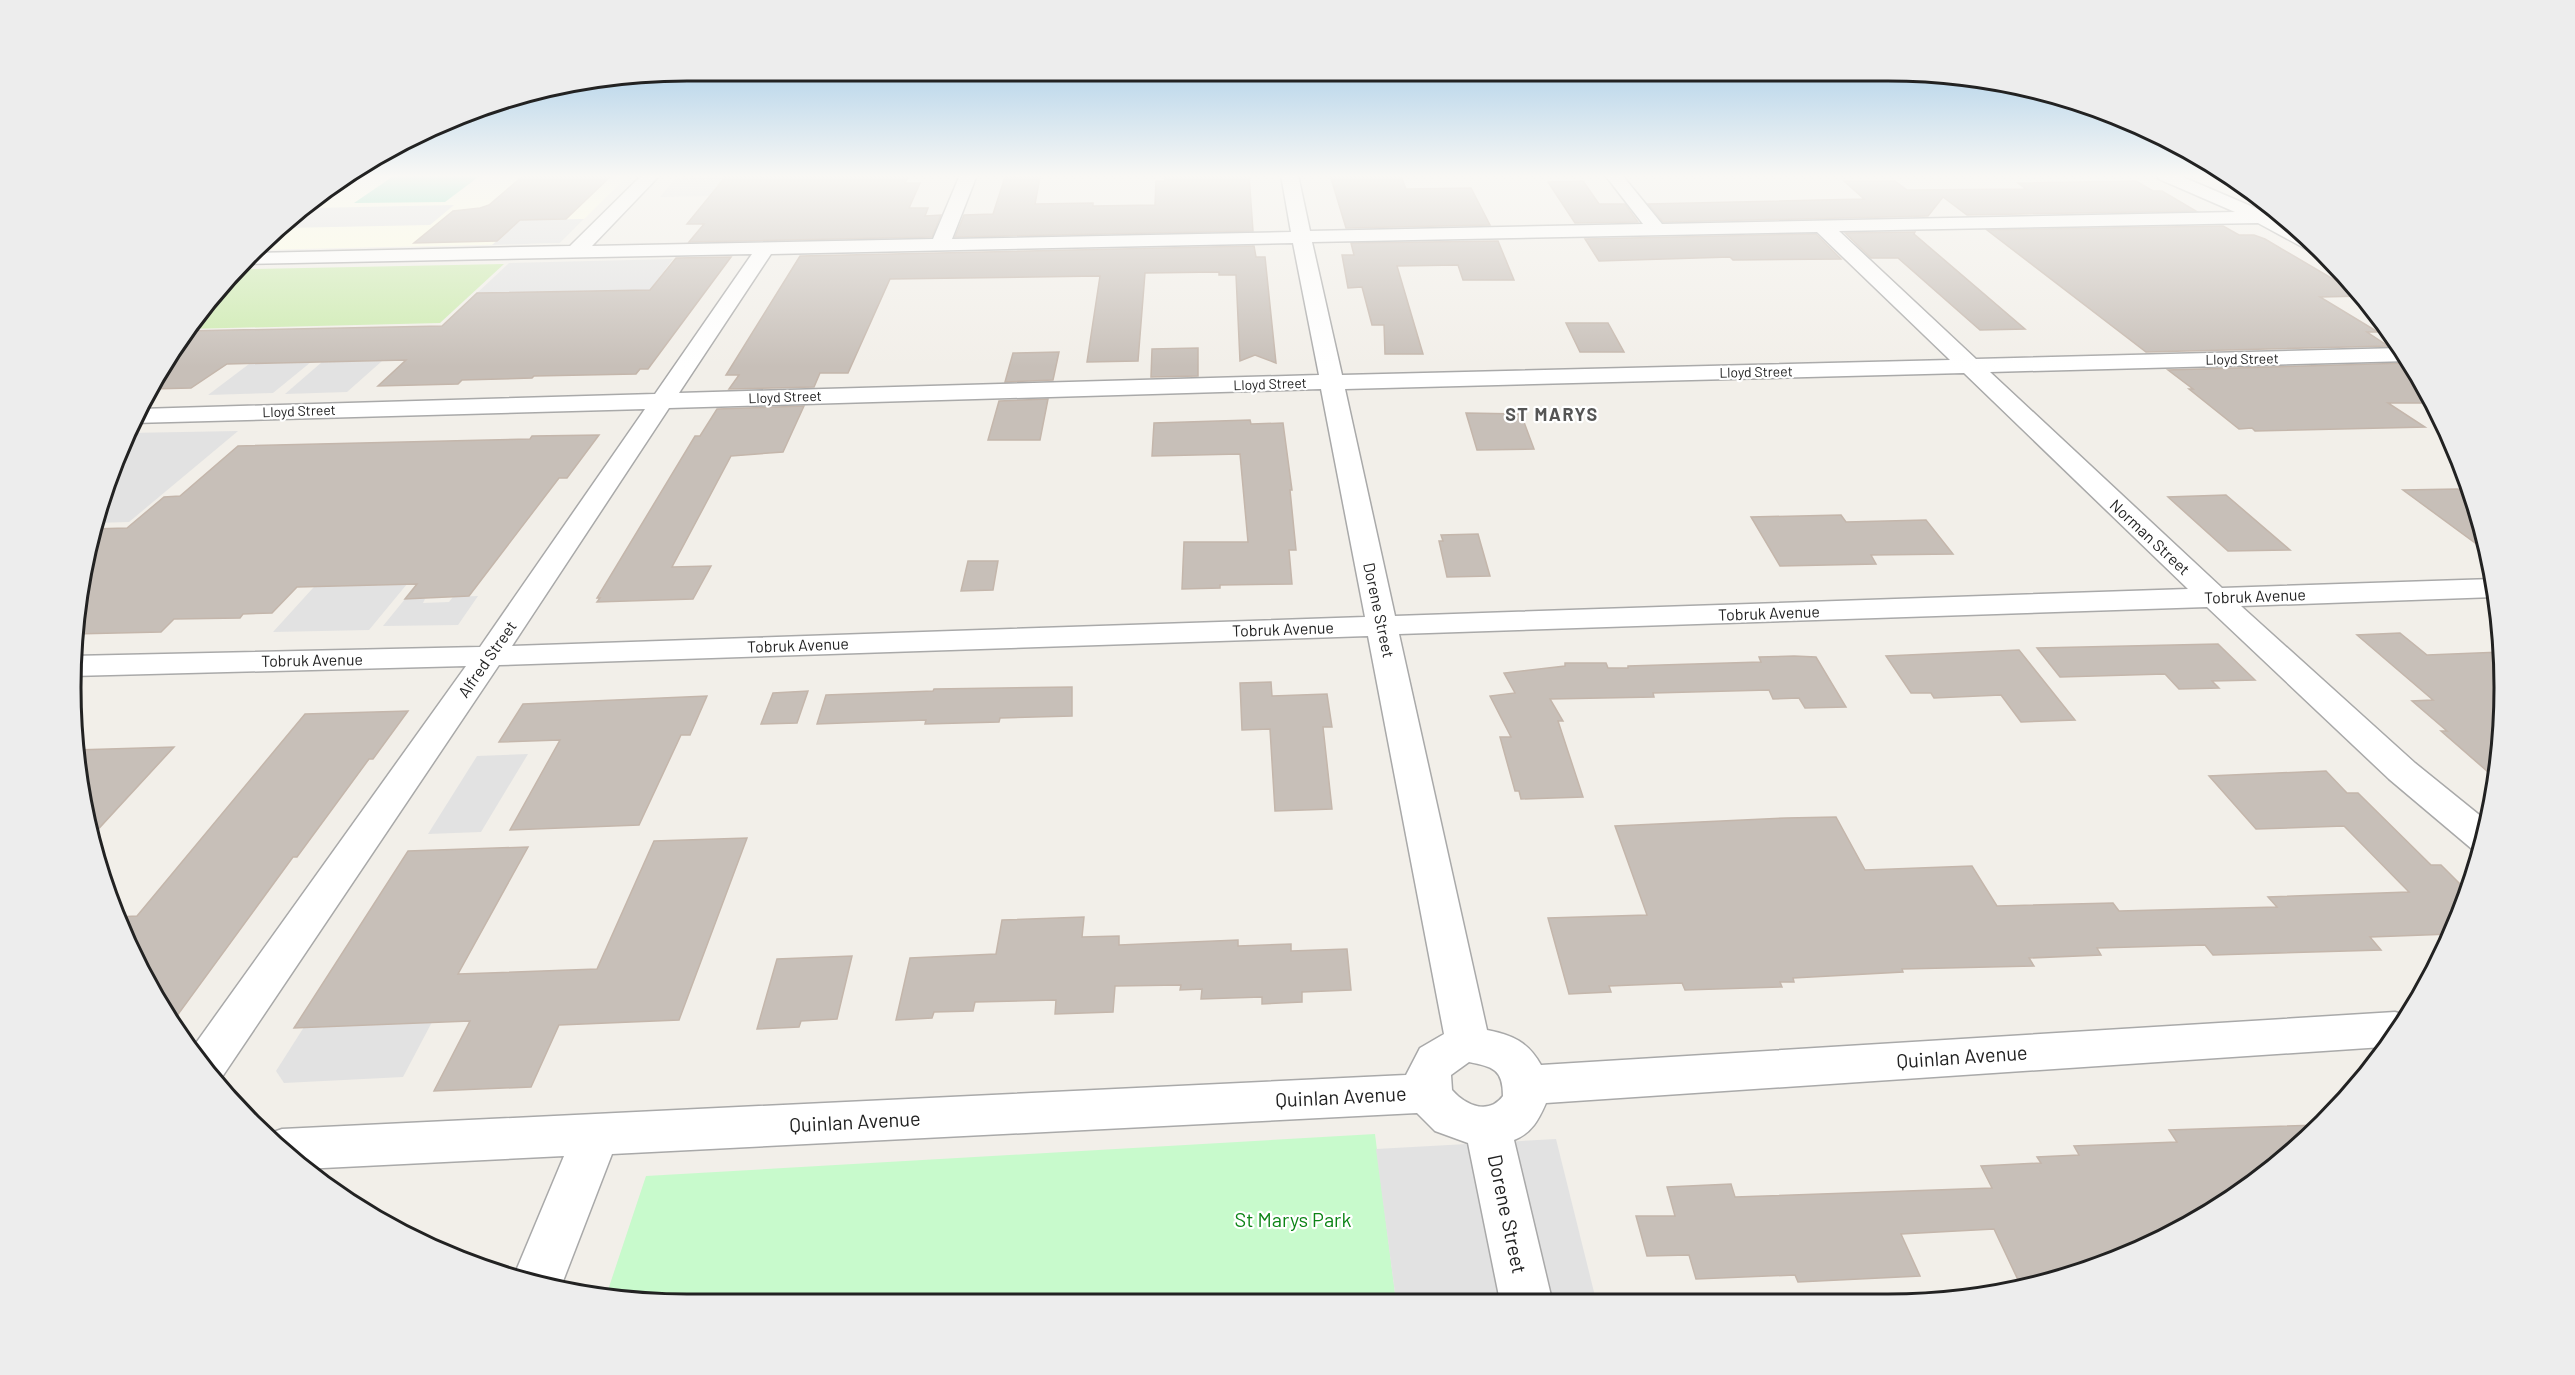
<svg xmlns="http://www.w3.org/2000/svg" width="2575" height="1375" viewBox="0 0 2575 1375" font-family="Barlow,sans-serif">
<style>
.education{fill:#ffffe5}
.grass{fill:#cdebb0}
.park{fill:#c8facc}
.pitch{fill:#88e0be}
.parking{fill:#e2e2e2}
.building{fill:#c7bfb8;stroke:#c4b6ab;stroke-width:1.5}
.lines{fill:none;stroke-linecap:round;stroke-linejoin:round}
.minor-casing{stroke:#a9a9a9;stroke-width:3}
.minor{fill:#fff;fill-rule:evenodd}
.labels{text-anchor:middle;stroke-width:4.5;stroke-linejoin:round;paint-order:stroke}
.far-street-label{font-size:14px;fill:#222;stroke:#fff}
.street-label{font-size:16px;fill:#222;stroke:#fff}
.far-district-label{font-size:18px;font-weight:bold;letter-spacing:1.5px;fill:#555;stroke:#fff}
.near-street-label{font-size:20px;fill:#222;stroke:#fff}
.near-park-label{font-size:20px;fill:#0c8416;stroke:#fff}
.rim{fill:none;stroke:#222;stroke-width:3}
</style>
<rect width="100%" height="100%" fill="#f2efe9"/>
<path class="education" d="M363,175H628L560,243L256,250L269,238Z"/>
<path class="grass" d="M504,264L440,323L187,329L214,293L250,269Z"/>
<path class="park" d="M1375,1134L1396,1301L647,1303L606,1296L646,1176Z"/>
<path class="pitch" d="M395,175H481L445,202L354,203Z"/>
<g class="parking">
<path d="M724,178L709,196L660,197L675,179Z"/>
<path d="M454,205L430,225L284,228L314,208Z"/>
<path d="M584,219L560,243L492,245L520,220Z"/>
<path d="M673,259L650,290L477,293L509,263Z"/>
<path d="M382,361L347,392L285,394L322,362Z"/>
<path d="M311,362L273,393L208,395L249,364Z"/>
<path d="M238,431L129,522L93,523L118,451L127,433Z"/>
<path d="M323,577L370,585L407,584L369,630L273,632Z"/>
<path d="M478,596L458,625L383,626L405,599H425L423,603L449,602L453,597Z"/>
<path d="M528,754L481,832L428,834L477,756Z"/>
<path d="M432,1022L403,1077L284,1083L276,1071L304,1027Z"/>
<path d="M1556,1139L1596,1300L1396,1301L1376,1149Z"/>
</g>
<g class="building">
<path d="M612,175L566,219L520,220L497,241L414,243L453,211L480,208L489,205L523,176Z"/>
<path d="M727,175H811L810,177L909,175L905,183H920L909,208H928L925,216L941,215L932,237L689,242L704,224H687Z"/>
<path d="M1165,175H1249L1253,231L955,237L964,215L993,214L1005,177H1040L1035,204L1093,203V206L1155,205L1156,181H1165Z"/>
<path d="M1330,175H1396L1401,176L1406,189L1471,188L1490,225L1346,228Z"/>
<path d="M1583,181L1599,204H1625L1638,222L1575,223L1548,182Z"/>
<path d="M1844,181H1895L1907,190L2026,189L2018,183L2136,181L2153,191H2162L2196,211L1967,215L1943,197L1928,216L1663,222L1648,204L1864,199Z"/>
<path d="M2223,226L2239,235H2254L2265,239L2362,296L2320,297L2378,332H2367L2388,346L2146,352L1987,230Z"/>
<path d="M1915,232L1914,234L2025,329L1980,330L1898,258H1871L1845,233Z"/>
<path d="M1816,234L1841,259L1733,260L1730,257L1599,261L1585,239Z"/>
<path d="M1498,241L1514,280H1463L1458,265L1397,266L1423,354H1385L1384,325H1372L1362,287L1348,288L1342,255H1354L1351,243Z"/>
<path d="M1254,246L1256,257H1265L1276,363L1255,355L1240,361L1236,275H1219V272L1145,273L1138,361L1087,362L1100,276L890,279L848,373H820L814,387L729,389L739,375H726L800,256Z"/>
<path d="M731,257L648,369H640L636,374L534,376L532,378L462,380L458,384L378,386L406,360L227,364L191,388L151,389L174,345L185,331L442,326L477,293L650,290L676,258Z"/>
<path d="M1566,323H1608L1624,352H1580Z"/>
<path d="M1198,348V376L1151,377L1152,349Z"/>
<path d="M1059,352L1053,380L1005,382L1013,353Z"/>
<path d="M2410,363L2422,379L2433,403H2388L2425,427L2255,431L2252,428L2239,429L2189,389H2193L2168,370Z"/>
<path d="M1048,399L1040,440H988L999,401Z"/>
<path d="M804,406L783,452L731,456L672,567L711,566L693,599L597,602L600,598H597L695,436H700L717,409Z"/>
<path d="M1466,413L1521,414L1534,449L1477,450Z"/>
<path d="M1250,420L1251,424L1283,423L1292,490H1290L1296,550H1289L1292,584L1220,585V588L1182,589L1184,542H1248L1240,454L1152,456L1154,423Z"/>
<path d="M599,435L567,478H559L469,596L405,599L417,584L297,587L272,613L243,614L240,618L174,619L161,632L74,634L91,529L127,528L164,497L180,496L238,446L530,439L532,436Z"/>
<path d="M2458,489L2474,501L2486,551L2403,490Z"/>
<path d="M2226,495L2290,550L2228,551L2168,497Z"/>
<path d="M1841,515L1846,522L1926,520L1953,554L1871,555L1876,564L1780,566L1751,517Z"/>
<path d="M1478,534L1490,576L1447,577L1439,541H1443L1441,535Z"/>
<path d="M968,561H998L993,590L961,591Z"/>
<path d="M2400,633L2427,655L2501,652L2503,728L2495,778L2441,731H2447L2412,701L2433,700L2357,635Z"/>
<path d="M2218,644L2255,680L2212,681L2219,688L2179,689L2165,674L2060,677L2037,648Z"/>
<path d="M2019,650L2075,720L2021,722L2001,695L1934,698L1931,693H1911L1886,656Z"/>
<path d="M1794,656L1816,657L1846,707L1805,708L1799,698L1773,699L1769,690L1653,693L1654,697L1550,699L1563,721H1558L1583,797L1521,799L1519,791H1515L1500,737H1511L1490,696L1515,693L1504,673L1565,666V663H1606L1608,668H1628V666L1761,662L1759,657Z"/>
<path d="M1271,682L1272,696L1327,694L1332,727H1323L1332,809L1275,811L1270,729L1242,730L1240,683Z"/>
<path d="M1072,687V716L1000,718L999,722L925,724L926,720L817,724L826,695L933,691L934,689Z"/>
<path d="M808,691L797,723L761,724L773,693Z"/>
<path d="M707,696L690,735H681L639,825L510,830L560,740L499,742L523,704Z"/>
<path d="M408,711L373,759H369L297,857H293L171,1024L134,960L118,917L137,916L305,714Z"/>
<path d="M174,747L90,838L75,750Z"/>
<path d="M2326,771L2347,793H2358L2431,865H2441L2467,891L2451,934L2370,937L2381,950L2213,955L2205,945L2097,948L2101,955L2029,958L2034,966L1902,969L1903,972L1793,978L1794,982H1780L1782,987L1685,990L1682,983L1609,986L1611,992L1569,994L1548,918L1647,915L1615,826L1786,818L1836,817L1865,870L1972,866L1997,906L2113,903L2119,911L2277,907L2268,897L2409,892L2344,826L2256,829L2209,776Z"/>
<path d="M747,838L679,1020L559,1025L531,1087L434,1091L470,1021L294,1028L408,851L528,847L458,974L597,969L654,841Z"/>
<path d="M1084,917L1082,937L1119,936V945L1238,940V946L1291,944V951L1347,949L1351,990L1302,992V1002L1262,1004V997L1201,999L1202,989L1180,990L1181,985L1115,986L1113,1012L1055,1014L1056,1000L975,1002L973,1011L934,1012L932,1018L896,1020L910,958L996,954L1002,920Z"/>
<path d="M852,956L837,1019L801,1021L799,1027L757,1029L777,959Z"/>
<path d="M2319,1125L2263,1177L2124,1257L2033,1282H2019L1994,1229L1901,1234L1920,1276L1798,1282L1795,1275L1696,1279L1689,1255L1647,1256L1636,1216H1675L1667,1187L1731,1184L1735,1197L1992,1188L1981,1166L2041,1163L2037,1157L2079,1155L2074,1146L2177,1142L2169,1130Z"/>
</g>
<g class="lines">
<g class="minor-casing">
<path id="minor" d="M642,175H660L592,246L933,239L960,175H977L952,239L1291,232L1281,175H1298L1310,231L1643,224L1605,175H1622L1662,224L2235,212L2159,179L2156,175H2178L2267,213L2295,228L2318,249H2306L2258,223L1839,231L1976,359L2400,348L2409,361L1990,372L2222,588L2493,579L2495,597L2241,606L2415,763L2488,822L2482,852L2472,849L2389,779L2207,607L1399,634L1487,1030C1513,1035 1528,1042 1541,1065L2395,1012L2405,1015L2383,1047L1546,1103C1539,1119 1532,1133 1514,1140L1552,1300L1500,1301L1468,1143L1435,1131L1417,1113L612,1154L560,1289L528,1284L513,1278L564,1156L303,1169L265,1135L282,1129L1406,1075L1420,1048L1444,1034L1368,636L499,665L220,1080L216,1081L191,1050L466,666L72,676V656L480,647L645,409L133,423L140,409L655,394L752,254L242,264L253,253L570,246ZM1817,232L1950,360L1342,375L1312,242ZM1293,243L1319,375L679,393L771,254ZM1964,373L2188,589L1395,616L1345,389ZM1321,389L1365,617L512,646L669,408ZM1469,1062C1493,1067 1503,1069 1503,1096C1489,1115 1466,1106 1452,1090L1451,1075Z"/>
</g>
<use href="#minor" class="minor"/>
</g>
<linearGradient id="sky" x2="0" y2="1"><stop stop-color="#8fc0e4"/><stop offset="0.48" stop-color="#f9f8f5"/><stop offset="1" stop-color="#f9f8f5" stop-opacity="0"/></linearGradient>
<rect width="2575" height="367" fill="url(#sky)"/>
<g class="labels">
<g class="far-street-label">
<text transform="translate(2242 359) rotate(-1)" y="5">Lloyd Street</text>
<text transform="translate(1756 372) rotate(-1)" y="5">Lloyd Street</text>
<text transform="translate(1270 384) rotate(-2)" y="5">Lloyd Street</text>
<text transform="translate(785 397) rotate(-2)" y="5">Lloyd Street</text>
<text transform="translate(299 411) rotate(-2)" y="5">Lloyd Street</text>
</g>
<g class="street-label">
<text transform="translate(2150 537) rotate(43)" y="6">Norman Street</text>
<text transform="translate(2255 596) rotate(-2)" y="6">Tobruk Avenue</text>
<text transform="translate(1379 610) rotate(78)" y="6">Dorene Street</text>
<text transform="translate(1769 613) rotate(-2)" y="6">Tobruk Avenue</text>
<text transform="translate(1283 629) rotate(-2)" y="6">Tobruk Avenue</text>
<text transform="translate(798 645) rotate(-2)" y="6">Tobruk Avenue</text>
<text transform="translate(487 659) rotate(-55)" y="6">Alfred Street</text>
<text transform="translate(312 660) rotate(-1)" y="6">Tobruk Avenue</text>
</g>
<g class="far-district-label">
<text x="1552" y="421">ST MARYS</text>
</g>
<g class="near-street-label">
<text transform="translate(1962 1057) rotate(-4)" y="7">Quinlan Avenue</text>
<text transform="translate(1341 1097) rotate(-3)" y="7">Quinlan Avenue</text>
<text transform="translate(855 1122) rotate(-3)" y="7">Quinlan Avenue</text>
<text transform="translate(1507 1214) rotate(78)" y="7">Dorene Street</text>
</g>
<g class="near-park-label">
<text x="1293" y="1227">St Marys Park</text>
</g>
</g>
<path d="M0 0H2575V1375H0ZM687 81H1888A606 606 0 0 1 2494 687V688A606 606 0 0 1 1888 1294H687A606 606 0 0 1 81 688V687A606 606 0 0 1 687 81Z" fill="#ededed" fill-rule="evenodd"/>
<path class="rim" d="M687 81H1888A606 606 0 0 1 2494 687V688A606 606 0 0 1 1888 1294H687A606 606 0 0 1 81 688V687A606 606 0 0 1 687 81Z"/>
</svg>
